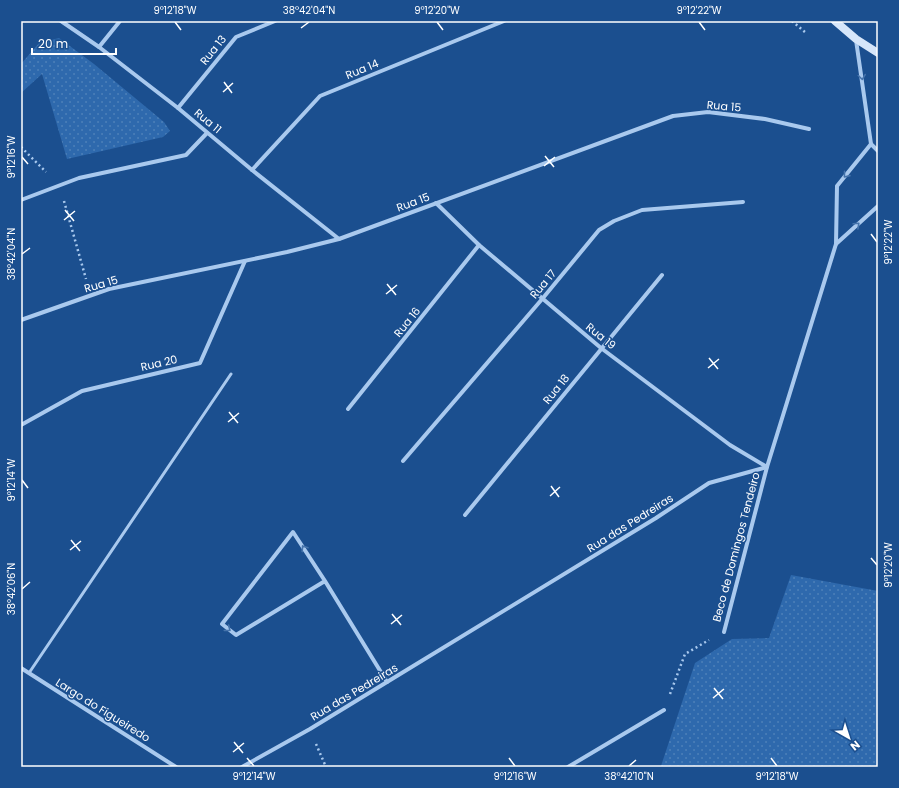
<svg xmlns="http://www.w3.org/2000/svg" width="899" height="788" viewBox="0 0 899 788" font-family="Poppins,sans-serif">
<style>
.grass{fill:url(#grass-dots)}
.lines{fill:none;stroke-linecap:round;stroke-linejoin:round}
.path{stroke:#a9c9ee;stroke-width:2.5;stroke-dasharray:2 3;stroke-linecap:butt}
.service{stroke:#a9c9ee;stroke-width:3}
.minor{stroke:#a9c9ee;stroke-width:4}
.secondary{stroke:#d6e6fa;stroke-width:8}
.oneway{stroke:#4674ac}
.ticks{fill:none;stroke:#fff;stroke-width:1.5}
.labels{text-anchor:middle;stroke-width:3;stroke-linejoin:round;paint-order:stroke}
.street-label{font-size:11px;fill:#fff;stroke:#1b4f8f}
.neatline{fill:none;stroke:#fff;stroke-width:1.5}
.ticks-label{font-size:10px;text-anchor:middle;fill:#fff}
</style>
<defs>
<pattern id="grass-dots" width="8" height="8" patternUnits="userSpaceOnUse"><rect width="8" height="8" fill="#2e69ad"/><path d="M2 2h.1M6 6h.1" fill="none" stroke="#4d80b9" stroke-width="1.8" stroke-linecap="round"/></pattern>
</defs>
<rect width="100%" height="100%" fill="#1b4f8f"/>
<g class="grass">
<path d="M59,38L94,64L164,122L170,131L163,137L67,159L42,74L21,93V64L39,43Z"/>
<path d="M791,575L878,591V767H663L661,766L695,663L732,639L769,638Z"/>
</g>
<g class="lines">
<g class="path">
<path d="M792,21L806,33"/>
<path d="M21,147L46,172"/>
<path d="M64,201L86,279"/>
<path d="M670,694L685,654L709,640"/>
<path d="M316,744L326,767"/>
</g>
<path class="service" d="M29,673L231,374"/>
<g class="minor">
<path d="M61,21L99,47L178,108L252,170L339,239"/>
<path d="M99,47L120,21"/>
<path d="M178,108L236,37L275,21"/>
<path d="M871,144L878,151"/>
<path d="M252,170L320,96L504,21"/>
<path d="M21,200L79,178L186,155L207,133"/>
<path d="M436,203L479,245L601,348L730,445L767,467L724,632"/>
<path d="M836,244L878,206"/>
<path d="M21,320L109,289L287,252L339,239L673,116L708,112L765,119L809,129"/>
<path d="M348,409L479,245"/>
<path d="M21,425L82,391L200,363L245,261"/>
<path d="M403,461L543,298L599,230L614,221L642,210L743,202"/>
<path d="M465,515L662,275"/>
<path d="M325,581L236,635L222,624L293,532L325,581L387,682"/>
<path d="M21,668L176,767"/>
<path d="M242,767L310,729L387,682L656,518L709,483L767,467L836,244L837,186L871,144L856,40"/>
<path d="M568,767L664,710"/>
</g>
<path class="secondary" d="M835,21L856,39L878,53"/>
</g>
<defs><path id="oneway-chevron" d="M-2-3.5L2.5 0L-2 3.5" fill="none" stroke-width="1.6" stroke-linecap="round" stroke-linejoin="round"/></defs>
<g class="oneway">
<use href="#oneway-chevron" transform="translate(862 77) rotate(82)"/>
<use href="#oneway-chevron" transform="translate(846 175) rotate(129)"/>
<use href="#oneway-chevron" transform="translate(857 225) rotate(-43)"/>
<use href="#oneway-chevron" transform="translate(304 548) rotate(-123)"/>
<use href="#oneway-chevron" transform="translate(228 629) rotate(38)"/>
</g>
<path class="ticks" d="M175,22L181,30M437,22L443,30M699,22L705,30M301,28L309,22M224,82L232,93M223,92L233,83M545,156L554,167M22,157L28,164M544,166L555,157M65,210L74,221M64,220L75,211M871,234L877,242M22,254L30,248M387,284L396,295M386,294L397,285M709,358L718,369M708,368L719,359M229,412L238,423M228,422L239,413M22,480L28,488M551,486L559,497M550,496L560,487M71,540L80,551M70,550L81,541M871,558L877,565M22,589L30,582M392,614L401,625M391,624L402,615M714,688L723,699M713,698L724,689M234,742L243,753M233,752L244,743M247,758L254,766M509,758L515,766M771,758L777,766M629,766L636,760"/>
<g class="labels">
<g class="street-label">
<text transform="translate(213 50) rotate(-51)" y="4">Rua 13</text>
<text transform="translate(362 69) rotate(-22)" y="4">Rua 14</text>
<text transform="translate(724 106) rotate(5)" y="4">Rua 15</text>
<text transform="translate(208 121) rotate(40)" y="4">Rua 11</text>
<text transform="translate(413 202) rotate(-20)" y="4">Rua 15</text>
<text transform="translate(101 284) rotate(-16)" y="4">Rua 15</text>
<text transform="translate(543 284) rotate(-50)" y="4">Rua 17</text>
<text transform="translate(407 322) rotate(-51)" y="4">Rua 16</text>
<text transform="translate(601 336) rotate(39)" y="4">Rua 19</text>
<text transform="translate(159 363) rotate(-13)" y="4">Rua 20</text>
<text transform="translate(556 389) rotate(-51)" y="4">Rua 18</text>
<text transform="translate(630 523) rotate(-32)" y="4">Rua das Pedreiras</text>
<text transform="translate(736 547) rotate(-75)" y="4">Beco de Domingos Tendeiro</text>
<text transform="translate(354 692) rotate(-31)" y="4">Rua das Pedreiras</text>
<text transform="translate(103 710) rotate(32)" y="4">Largo do Figueiredo</text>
</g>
</g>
<rect width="899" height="788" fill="none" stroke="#1b4f8f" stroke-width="44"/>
<g transform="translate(849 738) rotate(141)" stroke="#1b4f8f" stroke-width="3" paint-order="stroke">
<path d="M0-3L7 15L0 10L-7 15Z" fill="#ffffff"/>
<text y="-6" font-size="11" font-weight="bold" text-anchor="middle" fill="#ffffff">N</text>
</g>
<path d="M32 48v6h84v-6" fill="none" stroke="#ffffff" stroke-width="2"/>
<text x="38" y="48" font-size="12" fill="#ffffff" stroke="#1b4f8f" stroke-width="3" paint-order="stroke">20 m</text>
<rect x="22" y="22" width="855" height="744" class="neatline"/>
<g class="ticks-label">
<text x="175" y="14">9°12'18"W</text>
<text x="309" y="14">38°42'04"N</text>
<text x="437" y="14">9°12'20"W</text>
<text x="699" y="14">9°12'22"W</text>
<text transform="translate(11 157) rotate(-90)" y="4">9°12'16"W</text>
<text transform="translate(888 242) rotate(-90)" y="4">9°12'22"W</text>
<text transform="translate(11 254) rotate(-90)" y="4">38°42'04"N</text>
<text transform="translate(11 480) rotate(-90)" y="4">9°12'14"W</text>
<text transform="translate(888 565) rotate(-90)" y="4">9°12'20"W</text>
<text transform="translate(11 589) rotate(-90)" y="4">38°42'06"N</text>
<text x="254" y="780">9°12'14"W</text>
<text x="515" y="780">9°12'16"W</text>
<text x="629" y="780">38°42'10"N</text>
<text x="777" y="780">9°12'18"W</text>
</g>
</svg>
